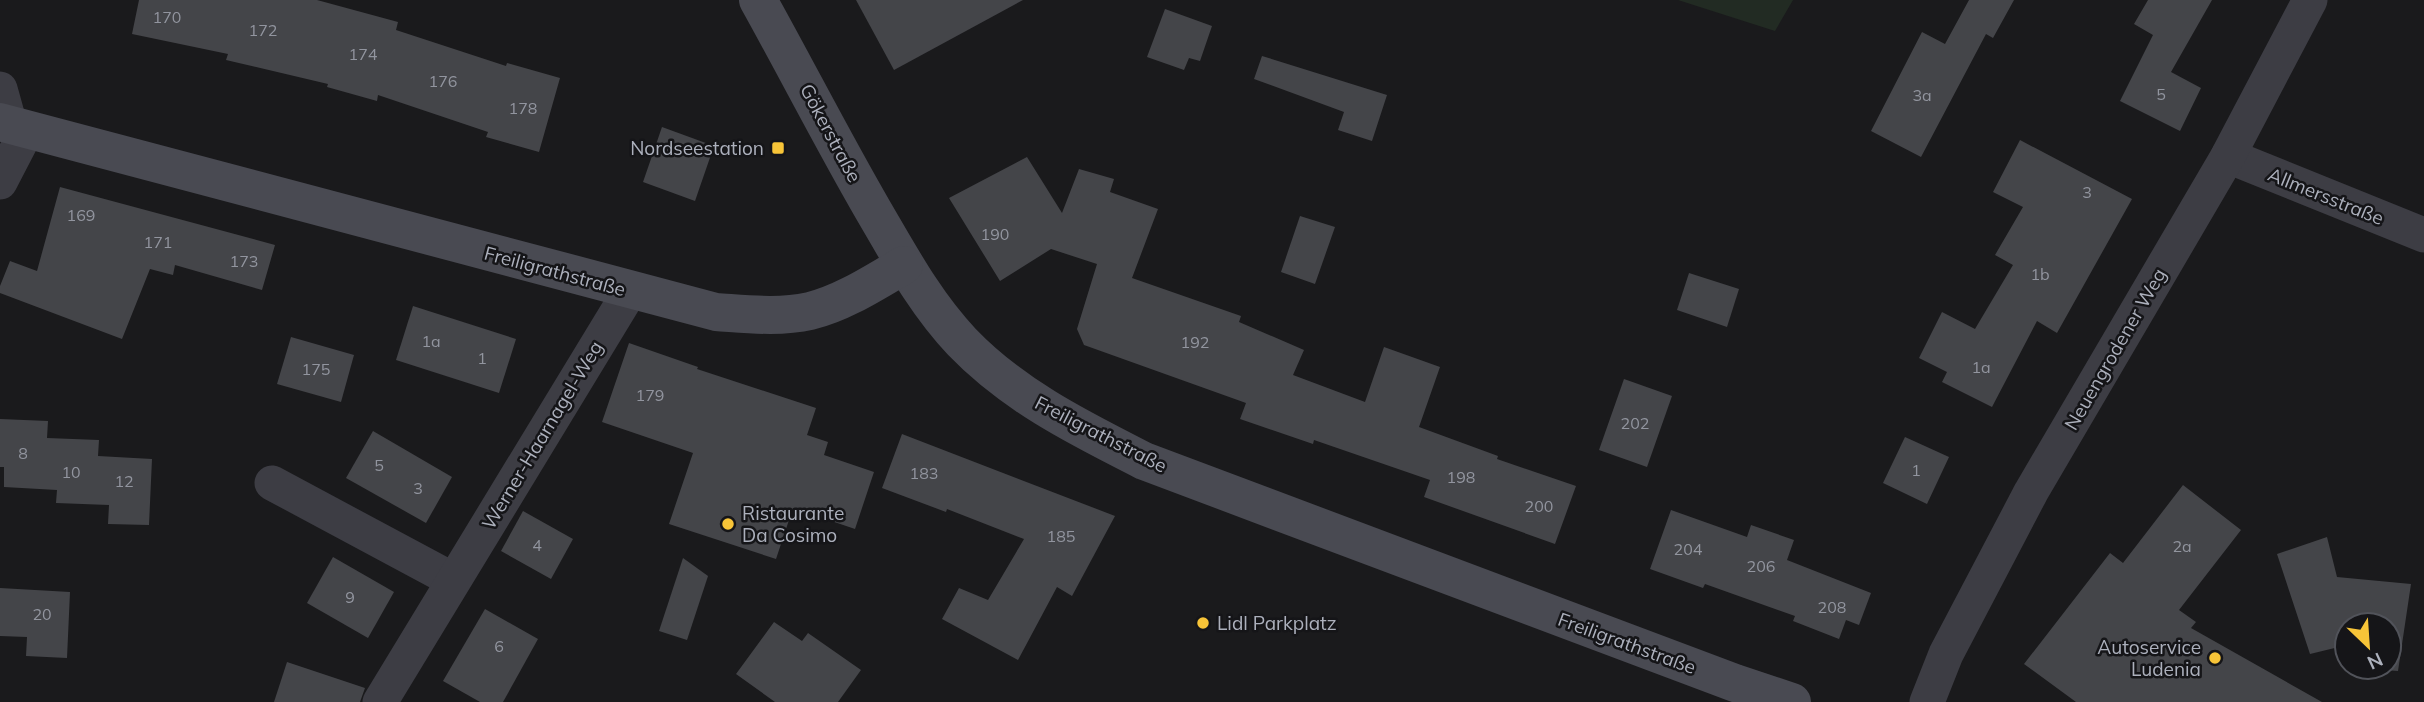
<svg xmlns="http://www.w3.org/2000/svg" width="2424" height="702" viewBox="0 0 2424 702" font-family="Mulish,sans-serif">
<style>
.green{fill:#222b23}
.building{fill:#444549}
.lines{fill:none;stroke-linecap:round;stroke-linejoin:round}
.street{stroke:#3d3d44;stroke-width:35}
.secondary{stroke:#494a52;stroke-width:38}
.poi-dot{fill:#f7c438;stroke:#151518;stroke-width:2.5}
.labels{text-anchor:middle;stroke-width:5;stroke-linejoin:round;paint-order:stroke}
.number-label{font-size:16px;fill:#92959f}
.street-label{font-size:19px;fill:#acb0bc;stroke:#151518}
.poi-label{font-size:19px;fill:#acb0bc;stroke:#151518;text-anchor:end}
</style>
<rect width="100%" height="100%" fill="#1a1a1c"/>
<path class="green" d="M1678,0H1793L1775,31Z"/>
<g class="building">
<path d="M139,0H317L398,22L396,30L506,66L507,63L560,78L539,152L486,137L488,132L378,95L377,101L327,87L328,84L226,60L228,54L132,34Z"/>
<path d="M856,0H1023L894,70Z"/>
<path d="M1969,0H2014L1993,38L1986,34L1921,157L1871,131L1922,32L1945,44Z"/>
<path d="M2148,0H2212L2171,72L2201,88L2180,131L2120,101L2153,35L2134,24Z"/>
<path d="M1165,9L1212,26L1200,61L1189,58L1184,70L1147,57Z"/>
<path d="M1262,56L1387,95L1372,141L1338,130L1344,112L1254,79Z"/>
<path d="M662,127L714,146L695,201L643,182Z"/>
<path d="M2020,140L2132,199L2057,333L2037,321L1992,407L1942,382L1947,372L1919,358L1942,312L1975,329L2013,265L1995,255L2023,207L1993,192Z"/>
<path d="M1027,157L1062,213L1079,169L1114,179L1110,192L1158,209L1132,278L1241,316L1239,322L1304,350L1293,375L1365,402L1384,347L1440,367L1419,427L1498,456L1497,459L1576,486L1555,544L1424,497L1430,480L1314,440L1313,444L1240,419L1246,403L1084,345L1077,329L1097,264L1051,249L1000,281L949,198Z"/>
<path d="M60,187L275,245L262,290L175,265L173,275L150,269L122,339L0,293V286L10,261L37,271Z"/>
<path d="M1300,216L1335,227L1315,284L1281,272Z"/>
<path d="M1689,273L1739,289L1727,327L1677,310Z"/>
<path d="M413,306L516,339L499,393L396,360Z"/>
<path d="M291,337L354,355L341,402L277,384Z"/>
<path d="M629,343L698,367L697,369L816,408L807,435L828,442L824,455L874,472L855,529L793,508L776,559L669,524L693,453L602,422Z"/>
<path d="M1624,379L1672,396L1647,467L1599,450Z"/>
<path d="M0,419L48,421L47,438L99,440L98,456L152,459L149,525L108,524L109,505L56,503L57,490L4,487V467H0Z"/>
<path d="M373,431L452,477L426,523L346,478Z"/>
<path d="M902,434L1115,516L1072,596L1057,587L1018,660L942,619L959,588L988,600L1024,539L947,509L946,512L882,488Z"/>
<path d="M1905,437L1949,457L1927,504L1883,483Z"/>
<path d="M2183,485L2241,530L2179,610L2196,622L2191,628L2322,702H2076L2024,664L2110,553L2123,563Z"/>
<path d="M1671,510L1747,537L1751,525L1794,540L1787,560L1871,593L1859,625L1846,620L1839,639L1793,621L1795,616L1705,584L1703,588L1650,569Z"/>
<path d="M523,511L573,539L551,579L501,551Z"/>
<path d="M2327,537L2337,577L2411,584L2398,671L2356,668L2389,667V625H2347V645L2310,654L2277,554Z"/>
<path d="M333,557L394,592L368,638L307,603Z"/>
<path d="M683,558L708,576L687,640L659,631Z"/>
<path d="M0,588L70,592L67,658L26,656L27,637L0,636Z"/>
<path d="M485,609L538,639L503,702H480L443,681Z"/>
<path d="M774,622L802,641L808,633L861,670L838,702H775L736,674Z"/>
<path d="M287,662L365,688L360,702H274Z"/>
</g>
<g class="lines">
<g class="street">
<path d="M0,89L10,125"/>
<path d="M2228,156L2424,235"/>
<path d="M0,182L27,130"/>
<path d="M272,483L453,580"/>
<path d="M380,702L630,291"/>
<path d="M1927,702L1946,654L2031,492L2228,156L2310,0"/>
</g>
<g class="secondary">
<path d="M758,0C797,70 833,141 873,210C900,256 925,303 962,342C1014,396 1079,428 1144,461L1735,683L1792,702"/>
<path d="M0,122L716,312C747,314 779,318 810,311C843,303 875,282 904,265"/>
</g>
</g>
<g class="poi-dot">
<rect x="771" y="141" width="14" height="14" rx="3.5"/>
<circle cx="728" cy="524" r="7"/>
<circle cx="1203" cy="623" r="7"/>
<circle cx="2215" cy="658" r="7"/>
</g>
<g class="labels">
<g class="number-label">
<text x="167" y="23">170</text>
<text x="263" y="36">172</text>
<text x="363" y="60">174</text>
<text x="443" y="87">176</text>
<text x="2161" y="100">5</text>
<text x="1922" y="101">3a</text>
<text x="523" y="114">178</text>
<text x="2087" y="198">3</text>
<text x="81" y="221">169</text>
<text x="995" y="240">190</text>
<text x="158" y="248">171</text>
<text x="244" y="267">173</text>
<text x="2040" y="280">1b</text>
<text x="431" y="347">1a</text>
<text x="1195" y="348">192</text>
<text x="482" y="364">1</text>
<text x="1981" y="373">1a</text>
<text x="316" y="375">175</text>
<text x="650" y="401">179</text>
<text x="1635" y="429">202</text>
<text x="23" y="459">8</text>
<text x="379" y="471">5</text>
<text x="1916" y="476">1</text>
<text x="71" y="478">10</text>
<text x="924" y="479">183</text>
<text x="1461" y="483">198</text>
<text x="124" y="487">12</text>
<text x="418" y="494">3</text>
<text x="1539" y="512">200</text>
<text x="1061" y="542">185</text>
<text x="537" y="551">4</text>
<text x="2182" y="552">2a</text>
<text x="1688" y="555">204</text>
<text x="1761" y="572">206</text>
<text x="350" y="603">9</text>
<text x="1832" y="613">208</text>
<text x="42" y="620">20</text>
<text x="499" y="652">6</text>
</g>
<g class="street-label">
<text transform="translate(831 133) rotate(62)" y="7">Gökerstraße</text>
<text transform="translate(2326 196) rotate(22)" y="7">Allmersstraße</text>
<text transform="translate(555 271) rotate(15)" y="7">Freiligrathstraße</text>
<text transform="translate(2115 349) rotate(-60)" y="7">Neuengrodener Weg</text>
<text transform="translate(1101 434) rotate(27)" y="7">Freiligrathstraße</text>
<text transform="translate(542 435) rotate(-59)" y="7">Werner-Haarnagel-Weg</text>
<text transform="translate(1627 643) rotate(20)" y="7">Freiligrathstraße</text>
</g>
<g class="poi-label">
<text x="764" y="155">Nordseestation</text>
<text x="742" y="520" text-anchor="start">Ristaurante<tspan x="742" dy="22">Da Cosimo</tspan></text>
<text x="1217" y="630" text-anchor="start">Lidl Parkplatz</text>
<text x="2201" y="654">Autoservice<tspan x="2201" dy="22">Ludenia</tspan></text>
</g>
</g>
<g transform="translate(2368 646) rotate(155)"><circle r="33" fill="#151518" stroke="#51535a" stroke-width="2"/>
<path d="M0-5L12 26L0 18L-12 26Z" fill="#f7c438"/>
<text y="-10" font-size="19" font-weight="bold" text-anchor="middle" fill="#acb0bc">N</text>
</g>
</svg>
